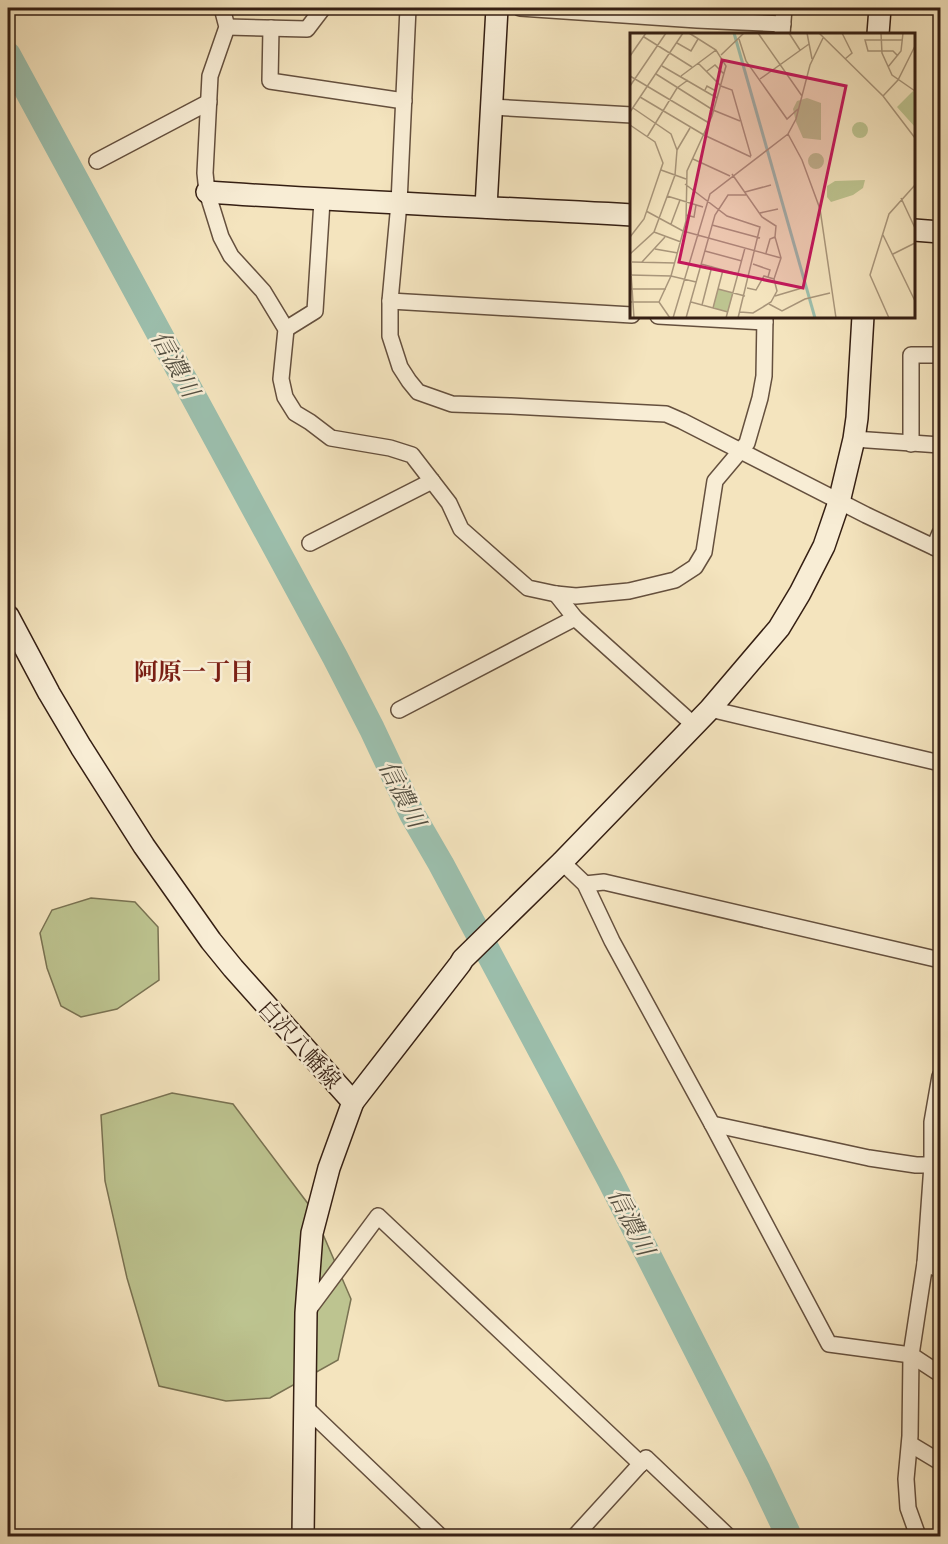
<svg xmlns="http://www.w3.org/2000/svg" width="948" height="1544" viewBox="0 0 948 1544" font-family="'IM FELL French Canon','Noto Serif JP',serif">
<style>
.green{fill:#bdc490;stroke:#797252;stroke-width:1.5}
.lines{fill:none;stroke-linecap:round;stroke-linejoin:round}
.river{stroke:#9cbfad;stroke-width:26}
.street-casing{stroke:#65503e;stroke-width:18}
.secondary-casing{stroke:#351f13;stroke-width:24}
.street{stroke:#f8edd5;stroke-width:15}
.secondary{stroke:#f8edd5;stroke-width:21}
.labels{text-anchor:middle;stroke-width:5;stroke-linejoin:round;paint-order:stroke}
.street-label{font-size:22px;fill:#351f13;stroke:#f8edd5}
.water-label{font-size:24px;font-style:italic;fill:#544f41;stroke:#f8edd5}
.neighbourhood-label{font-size:24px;font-weight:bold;fill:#7a1f14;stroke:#f8edd5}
.inset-river{fill:none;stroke:#9cbfad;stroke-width:3}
.inset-road{fill:none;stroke:#a8957a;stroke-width:1.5}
.view{fill:#c2185b;fill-opacity:0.15;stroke:#c2185b;stroke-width:3}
.inset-edge{fill:none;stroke:#351f13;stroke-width:3}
</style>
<rect width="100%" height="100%" fill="#f4e4be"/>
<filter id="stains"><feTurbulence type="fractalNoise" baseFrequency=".00333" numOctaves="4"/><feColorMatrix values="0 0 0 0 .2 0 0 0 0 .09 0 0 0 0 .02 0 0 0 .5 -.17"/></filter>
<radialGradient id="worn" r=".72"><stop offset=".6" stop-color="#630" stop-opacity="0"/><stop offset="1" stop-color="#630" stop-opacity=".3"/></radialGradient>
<g class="green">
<path d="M91,898L135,902L158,927L159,980L117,1009L81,1017L61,1006L47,968L40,933L52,910Z"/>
<path d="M172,1093L233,1104L312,1209L351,1299L338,1360L270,1398L226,1401L159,1386L127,1278L105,1181L101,1115Z"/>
</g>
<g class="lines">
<path class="river" d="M8,55L335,657L372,729L412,814L441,864L610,1180L758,1471L789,1536"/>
<g class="street-casing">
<g id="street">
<path d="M222,8L227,27L210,76L205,173L207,192L221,237L231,256L263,291L286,329L281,379L285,397L295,413L310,422L331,438L390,448L412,455L449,503L461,529L528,588L556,594L576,596L629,591L675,580L695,567L704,552L715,481L747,443L760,398L764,376L765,316"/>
<path d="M408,8L399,203L390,301V336L400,367L409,381L418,392L452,404L511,406L666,414L682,421L866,515L940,550"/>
<path d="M520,8L697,20L783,24"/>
<path d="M227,27L307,29L323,8"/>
<path d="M271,28L270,81L404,101"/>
<path d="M782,34L784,8"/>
<path d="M491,107L632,115"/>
<path d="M97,161L209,102"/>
<path d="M390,301L632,315"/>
<path d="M658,316L765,322"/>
<path d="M286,329L315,311L322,201"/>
<path d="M854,439L940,445"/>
<path d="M911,444V355H940"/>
<path d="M310,543L432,481"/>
<path d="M934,547L940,533"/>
<path d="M556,594L575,618L694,725"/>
<path d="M710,709L940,763"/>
<path d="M399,710L575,618"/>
<path d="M562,862L585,884L612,941L712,1124L829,1344L911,1355L940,1374"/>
<path d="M585,884L604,882L940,960"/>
<path d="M712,1124L869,1158L916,1165H932L940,1167"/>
<path d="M925,1263L940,1270"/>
<path d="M306,1313L378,1216L641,1464"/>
<path d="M304,1406L440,1536"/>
<path d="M910,1444L940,1462"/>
<path d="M575,1536L646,1458L728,1536"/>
<path d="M918,1536L908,1508L906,1479L910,1436L911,1355L925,1263L932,1165V1122L940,1076"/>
</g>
</g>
<g class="secondary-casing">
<g id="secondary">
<path d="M878,34L880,8"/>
<path d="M207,192C349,202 490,207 632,215"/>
<path d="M486,207L497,8"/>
<path d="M914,230L940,232"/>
<path d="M8,616L49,693L81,747L144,846L211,941L233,968L353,1102L329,1168L312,1233L306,1313L303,1536"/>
<path d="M353,1102L460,964L463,959L562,862L710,709L779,628L800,593L824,546L839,502L854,439L857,418L863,316"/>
</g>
</g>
<use href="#street" class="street"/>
<use href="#secondary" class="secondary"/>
</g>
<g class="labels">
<g class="street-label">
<text transform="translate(300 1044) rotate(48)" y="8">白沢八幡線</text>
</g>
<g class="water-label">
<text transform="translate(175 364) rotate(61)" y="8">信濃川</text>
<text transform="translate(402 794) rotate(63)" y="8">信濃川</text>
<text transform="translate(631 1222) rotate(63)" y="8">信濃川</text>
</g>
<g class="neighbourhood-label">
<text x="194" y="680">阿原一丁目</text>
</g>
</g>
<g transform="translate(630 33)">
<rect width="285" height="285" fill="#f4e4be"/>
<path d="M283,58L285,59V94L267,74ZM177,65L191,70V107L173,105L166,89L163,76L167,68ZM222 97a8 8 0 1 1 16 0a8 8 0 1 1-16 0ZM178 128a8 8 0 1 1 16 0a8 8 0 1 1-16 0ZM235,147L233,155L223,162L201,169L197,164V153L205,148ZM88,256L103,260L98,279L83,275Z" fill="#bdc490"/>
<path class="inset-river" d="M104,0L185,285"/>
<path class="inset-road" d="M128,0L172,63M159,0L170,17M177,0L182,26M189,0L253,63L285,105M212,0L222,20L215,26M251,0L252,20L262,42L285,58M14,4L62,34M193,5L180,32L166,86L158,101L172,127L190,176L206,285M109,6L116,28L157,86L168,76M47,10L61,18L68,6M91,22L114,0M0,23L16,0M268,23L263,18H238L235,7H273M68,30L91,53L102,57L121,123M32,33L87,65M258,34L271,18L273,0M77,38L85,32L94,41M26,41L83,77L110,88M0,43L79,90M51,43L86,17M130,46L179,11M0,53L36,0M75,57L77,53L86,58L83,62M253,63L268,47L285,13M10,64L74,102L121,124M0,79L53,0M0,92L25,109L33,130L14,186L0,204M17,104L47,55L58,47M47,117L60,95M63,126L100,143M31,137L56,146M102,141L132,184L146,193L145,204L151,225L144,246L147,258L141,269L123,280L110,279M55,151L97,183L130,194L108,285M115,159L141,152M37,163L73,174M271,165L285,195M16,178L53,198L151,225M130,180L148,176M56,182L64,184L66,172M41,191L50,167M82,192L130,205M24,199L51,209M253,202L285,268M25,216L48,220M75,218L112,228M136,220L140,206L145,204M0,221L24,199L45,142L47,117L41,101L3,75M263,221L285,210M0,225L4,285M2,229L45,230M12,229L35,204M71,231L108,241M123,231L140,237L138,244M0,242L41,243L66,249M117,255L126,257L134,243L144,246M1,256H36M88,256L115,263M145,263L172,255M0,269H29M29,269L41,243L56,188L57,138L82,83L96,33L86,17L59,0M29,269L40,285M61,269L98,279M139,271L152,278L175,266L200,260M72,272L82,233M83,275L93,237M43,285L80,161L158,101M56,285L85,182L98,162H116M96,285L115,215M259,285L240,242L259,181L285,152"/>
<path class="view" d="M92,27L216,53L173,255L49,229Z"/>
<rect width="285" height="285" class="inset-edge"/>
</g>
<rect width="948" height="1544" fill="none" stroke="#f4e4be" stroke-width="30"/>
<rect x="9" y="9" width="930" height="1526" fill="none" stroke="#351f13" stroke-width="3"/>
<rect x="15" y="15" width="918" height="1514" fill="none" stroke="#351f13" stroke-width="1.5"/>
<rect width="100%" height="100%" filter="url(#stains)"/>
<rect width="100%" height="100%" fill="url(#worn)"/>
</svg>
